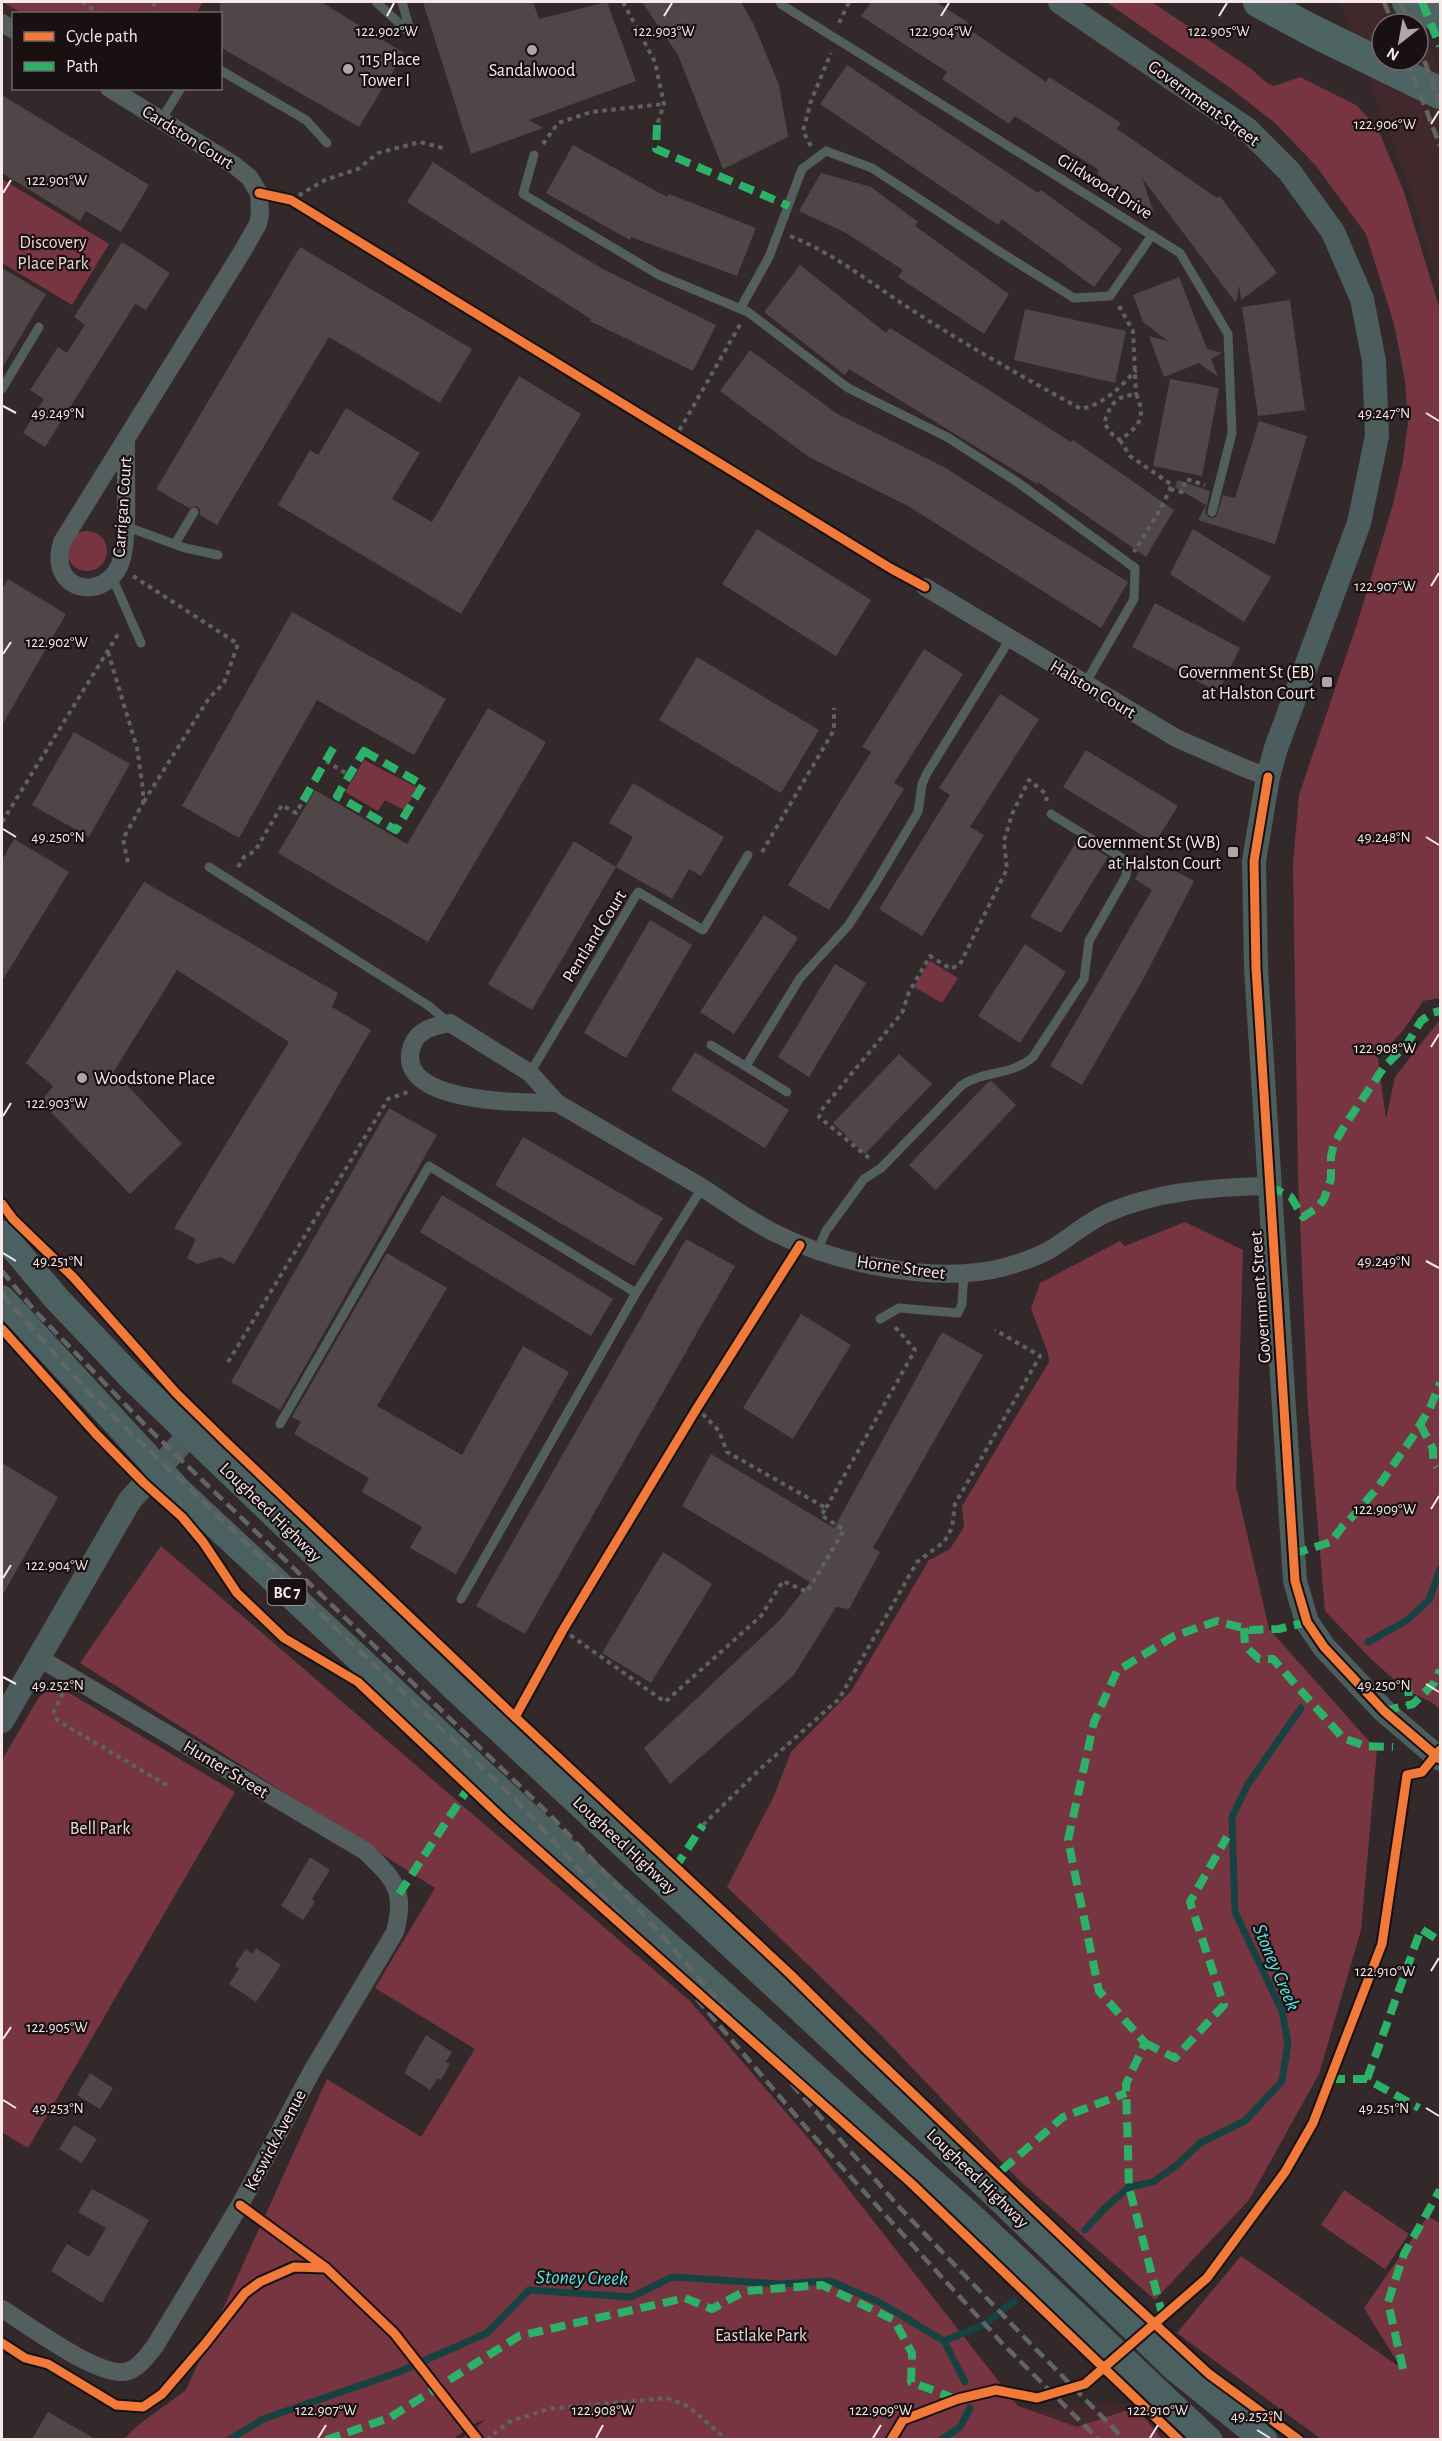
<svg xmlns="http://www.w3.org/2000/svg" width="1442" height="2441" viewBox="0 0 1442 2441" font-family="'Alegreya Sans',sans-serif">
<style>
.built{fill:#41282c;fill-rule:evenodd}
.green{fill:#773542}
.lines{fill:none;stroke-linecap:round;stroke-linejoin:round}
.stream{stroke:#184242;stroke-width:7}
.building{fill:#504648}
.path{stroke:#5d6363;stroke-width:4;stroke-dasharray:4.5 4.5;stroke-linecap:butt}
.lane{stroke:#535e5e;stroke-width:9}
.street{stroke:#535e5e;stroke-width:18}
.secondary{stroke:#4b5d5c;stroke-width:24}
.primary{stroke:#4a6061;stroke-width:27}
.highway{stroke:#4d6463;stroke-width:32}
.rail{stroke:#626566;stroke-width:4.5;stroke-dasharray:12 6;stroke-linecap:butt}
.quiet{stroke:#2db169;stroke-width:8;stroke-dasharray:15 8;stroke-linecap:butt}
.cycleway-casing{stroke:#191011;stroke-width:13}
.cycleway{stroke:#f17a3a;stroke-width:9}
.ticks{fill:none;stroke:#f7e8ea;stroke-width:2}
.poi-dot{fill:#b2a5a7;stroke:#191011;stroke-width:2}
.labels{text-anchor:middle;stroke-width:4.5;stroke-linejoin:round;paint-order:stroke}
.shield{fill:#191011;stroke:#b4a7a9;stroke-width:1.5}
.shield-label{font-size:16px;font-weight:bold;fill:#f7e8ea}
.poi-label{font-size:18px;fill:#f7e8ea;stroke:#191011;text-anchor:start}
.street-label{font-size:18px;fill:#f7e8ea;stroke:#191011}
.park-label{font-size:18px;fill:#f0d5d8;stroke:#191011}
.water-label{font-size:20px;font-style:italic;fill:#54ebe7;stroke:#191011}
.ticks-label{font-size:15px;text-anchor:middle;fill:#f7e8ea;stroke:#191011;stroke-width:4.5;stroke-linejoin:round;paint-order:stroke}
</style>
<rect width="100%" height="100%" fill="#33292a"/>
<g class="built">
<path d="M1340,2H1410L1440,72V291L1409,187ZM1382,24H1418V60H1382Z"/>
<path d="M1108,2402L1142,2407L1168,2439L973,2440L996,2409L1054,2410Z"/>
</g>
<g class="green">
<path d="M2,2H203L196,14L22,13Z"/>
<path d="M1106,2H1152L1250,68L1267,83L1274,86L1300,77L1356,105L1377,127L1404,192L1440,310V998L1423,1001C1411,1019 1397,1044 1377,1052L1386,1119L1395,1077L1438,1022H1440V1709L1431,1702L1406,1690L1371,1659L1325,1611L1308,1409L1298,1175L1293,864L1299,795L1357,624L1393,504L1403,461L1408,423L1405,381L1394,324L1366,234L1316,166L1275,123L1229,87Z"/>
<path d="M2,179L109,244L72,305L2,263Z"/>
<circle cx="87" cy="551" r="20"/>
<path d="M364,760L418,788L404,810L385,800L378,811L345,792Z"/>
<path d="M930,961L958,978L942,1003L914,987Z"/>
<path d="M1185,1222L1243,1250L1236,1486L1269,1629L1377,1750L1361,1930L1319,2074L1249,2200L1155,2300L1020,2181L880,2034L727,1887L774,1796L791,1752L852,1690L929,1560L950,1549L964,1527L962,1506L1049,1362L1048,1353L1031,1309L1040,1283L1120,1241L1125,1246Z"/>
<path d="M161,1546L690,2001L814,2145L1018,2406L1077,2427L1124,2411H1139L1162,2439H461L485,2420L476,2423L453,2439H124L137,2426L186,2390L327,2079L421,2137L475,2049L375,1988L435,1888L80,1663Z"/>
<path d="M55,1688H61L235,1792L28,2148L2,2132V1760L39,1697L44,1693Z"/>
<path d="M1344,2190L1409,2234L1385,2269L1321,2225Z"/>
<path d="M1428,2216L1440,2223V2439H1321L1177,2333L1241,2256L1401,2368L1364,2308Z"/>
</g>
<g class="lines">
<g class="stream">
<path d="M1368,1642L1406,1621L1429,1600L1440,1569"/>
<path d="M1085,2230L1104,2209L1129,2187L1153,2182L1177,2165L1200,2143L1245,2121L1282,2081L1288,2043L1282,2011L1235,1912L1232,1817L1248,1784L1301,1708"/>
<path d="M944,2341L965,2382"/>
<path d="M229,2440L263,2419L399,2372L487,2333L529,2290L631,2297L673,2277L779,2284L830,2281L879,2302L944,2341L985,2324L1014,2301"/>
<path d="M941,2440L960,2427L970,2408"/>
</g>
</g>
<g class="building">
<path d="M220,2H321L404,53L359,127L220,47Z"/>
<path d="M423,2H533L539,19L607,2L636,81L529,120L543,128L471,154Z"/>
<path d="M642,2H741L754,25L779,85L788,137L723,169L678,55Z"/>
<path d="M871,2H936L969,23L966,27L1046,82L1049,77L1121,123L1117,129L1217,198L1220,196L1277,273L1241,300L1239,285L1236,303L1142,178L1154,213L1097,174L1099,170L1015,116L1009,124L942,79L947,72L861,16Z"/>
<path d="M847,65L1038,193L1041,190L1122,249L1094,287L1039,246L1040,244L1038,246L1002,219L998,225L820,104Z"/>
<path d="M2,95L149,185L121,232L86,211L80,221L2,173Z"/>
<path d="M573,145L667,197L669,194L756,228L737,276L631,237L630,240L546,193Z"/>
<path d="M433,162L520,219L601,268L716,325L693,371L590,321L591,319L407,202Z"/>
<path d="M821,173L871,187L918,222L915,226L1009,294L984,334L898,277L903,270L846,233L799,211Z"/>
<path d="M122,242L170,273L146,310L135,304L45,447L23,433L44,399L30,390L58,347L67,353L85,325L74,317Z"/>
<path d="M300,247L472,349L440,403L329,337L217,525L200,515V509L197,506L189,508L156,489Z"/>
<path d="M800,265L886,333L890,328L1071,442L1073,440L1174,510L1146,557L1038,482L1037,484L849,369L845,375L764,312Z"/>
<path d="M2,268L46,294L2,368Z"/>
<path d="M1179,277L1207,349L1222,353L1211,359L1218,377L1199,363L1164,377L1149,336L1168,341L1143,322L1133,295Z"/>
<path d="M1290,300L1305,410L1258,416L1242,307Z"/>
<path d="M1025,309L1126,331L1115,383L1014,360Z"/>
<path d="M750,350L836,413L942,466L1128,582L1101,628L908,506L809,457L720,391Z"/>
<path d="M519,376L581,414L461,614L278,505L310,450L318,455L346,408L420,453L392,499L432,522Z"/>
<path d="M1170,379L1219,388L1202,476L1153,466Z"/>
<path d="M1259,421L1307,436L1275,544L1198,520L1206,505L1175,487L1178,480L1210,491L1205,513L1210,518L1216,517L1223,495L1235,498Z"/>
<path d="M757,529L871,600L836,656L722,584Z"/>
<path d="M1193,529L1271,577L1244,622L1170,574Z"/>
<path d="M8,579L66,614L2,725V589Z"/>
<path d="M1155,603L1240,648L1218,692L1132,647Z"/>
<path d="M292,612L446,699L414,755L317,700L239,838L182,806Z"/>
<path d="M924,649L963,674L894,783L904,789L829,910L788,885L871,752L862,747Z"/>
<path d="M697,657L819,730L781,793L659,720Z"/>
<path d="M1000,694L1039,719L970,827L984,835L922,936L879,909L950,795L939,788Z"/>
<path d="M488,708L546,742L428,942L278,853L315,790L407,844Z"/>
<path d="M74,732L130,764L89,837L32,805Z"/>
<path d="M1086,750L1178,806L1155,843L1063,787Z"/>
<path d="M633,783L724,837L701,876L689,869L672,899L616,867L633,837L609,823Z"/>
<path d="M14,839L69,872L2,981V860Z"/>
<path d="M1078,839L1108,857L1061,933L1030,917Z"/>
<path d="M574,841L616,867L532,1010L488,984Z"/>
<path d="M1147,856L1194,881L1145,976L1082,1085L1050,1066L1152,890L1135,879Z"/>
<path d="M144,882L338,993L332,1007L371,1030L234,1264L220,1257L197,1264L187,1258L196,1239L174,1228L289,1042L177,970L114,1071L182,1144L130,1194L41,1102L53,1086L26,1063Z"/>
<path d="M764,915L798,938L734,1034L700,1012Z"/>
<path d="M650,920L692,945L626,1058L584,1033Z"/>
<path d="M1025,944L1066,972L1020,1043L978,1016Z"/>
<path d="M835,964L866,983L809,1077L778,1057Z"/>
<path d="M695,1052L789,1110L765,1148L671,1090Z"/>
<path d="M899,1054L932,1084L865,1154L833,1123Z"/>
<path d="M991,1081L1016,1105L936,1190L909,1165L988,1082Z"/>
<path d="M389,1108L437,1135L280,1410L231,1382Z"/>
<path d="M523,1137L663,1218L634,1266L495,1185Z"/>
<path d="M442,1195L613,1299L591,1336L420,1232Z"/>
<path d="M686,1239L735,1266L525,1634L476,1606Z"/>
<path d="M387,1253L447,1288L377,1406L462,1455L523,1346L569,1372L456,1574L410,1548L422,1527L362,1492L369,1478L294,1434L301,1422L292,1417Z"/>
<path d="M801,1314L851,1345L793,1439L743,1408Z"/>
<path d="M942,1332L983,1355L873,1548L880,1552L849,1609L836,1607L794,1675L670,1784L644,1748L780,1620L810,1582L682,1506L711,1454L834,1528Z"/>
<path d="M2,1463L58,1497L2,1596Z"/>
<path d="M663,1552L712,1584L651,1683L602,1653Z"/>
<path d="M310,1857L330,1870L312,1899L315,1902L303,1920L281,1906Z"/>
<path d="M256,1948L281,1965L256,2002L229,1984L239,1969L235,1965L246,1949L253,1954Z"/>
<path d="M426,2035L452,2052L446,2062L450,2064L441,2080L438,2078L430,2090L404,2073Z"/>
<path d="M90,2073L113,2088L100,2109L77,2095Z"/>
<path d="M74,2125L97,2139L82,2163L59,2149Z"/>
<path d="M92,2189L149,2220L102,2303L51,2271L67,2244L89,2257L106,2228L78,2212Z"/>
<path d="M48,2412L95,2439H32Z"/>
</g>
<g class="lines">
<g class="path">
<path d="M82,2L100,14"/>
<path d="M154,2L155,14"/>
<path d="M623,2L655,62L664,104L657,125"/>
<path d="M839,23L849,2"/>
<path d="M543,144L558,123L591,112L664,104"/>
<path d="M811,146L803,131L811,101L831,53"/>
<path d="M291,200L325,180L358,169L378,153L420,142L443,148"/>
<path d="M790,236C836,254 874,286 915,312C969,347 1025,378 1081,409C1104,404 1121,387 1136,370"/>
<path d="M1119,306L1133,331L1136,394"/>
<path d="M1136,394C1147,418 1139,426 1120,440L1113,435L1104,423C1111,403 1115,397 1136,394Z"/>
<path d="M675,438L741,323"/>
<path d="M1120,440L1130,456L1172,485L1160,510L1134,552"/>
<path d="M1170,489L1182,492L1186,479L1205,485"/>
<path d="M133,576L238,644L224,683L209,698L143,803"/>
<path d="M108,652L137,748L143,790V803L123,839L128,863"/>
<path d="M326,761L349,775"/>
<path d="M2,822L120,631"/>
<path d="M762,852L834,730V708"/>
<path d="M238,867L244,857L255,851L282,805L296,813L303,801"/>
<path d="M869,1158L819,1117L823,1108L902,1013L909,992L930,956L951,969L960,964L1007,869L1004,841L1012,814L1029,780L1045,793L1047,801"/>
<path d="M228,1362L388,1099L408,1092"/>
<path d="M826,1508L915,1350L895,1327"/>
<path d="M563,1630L665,1702L761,1616L783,1581L807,1592L844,1530L821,1515L826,1508L727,1452L719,1431L697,1408"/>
<path d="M63,1693L54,1711L57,1720L168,1786"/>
<path d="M703,1825L759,1770L839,1699L917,1562L944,1542L952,1528L955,1504L1040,1356L995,1330"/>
<path d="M487,2440L509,2422L548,2409L667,2398L688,2406L727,2440"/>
</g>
<g class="lane">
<path d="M376,2L411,34"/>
<path d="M402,2L411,34"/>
<path d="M780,2L782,5L1180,253L1228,334L1232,433L1212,512"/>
<path d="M220,70L306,120L327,143"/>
<path d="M161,120L181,88"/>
<path d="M534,155L523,194L659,275L748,312L848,388L947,437L1020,484L1135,568L1134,599L1085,684"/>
<path d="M740,309L769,257L802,169L826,151L872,168L997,250L1074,298L1110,296L1152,235"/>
<path d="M2,389L39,327"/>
<path d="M125,526L185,548L218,555"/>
<path d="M175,544L194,512"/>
<path d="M112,577L141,643"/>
<path d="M209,867L429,1006L448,1022"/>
<path d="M711,1045L787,1092"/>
<path d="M746,1066L800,978L848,926L875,884L918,812L922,784L927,773L1010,639"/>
<path d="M530,1073L638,892L703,930L748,855"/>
<path d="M817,1251L826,1231L864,1179L881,1168L962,1085C985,1070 1012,1076 1033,1057L1084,979L1089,941L1126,876L1127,866L1122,858L1051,814"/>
<path d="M636,1293L702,1188"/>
<path d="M880,1319L899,1308L958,1313L962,1304L964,1272"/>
<path d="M280,1424L429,1166L636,1293L461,1599"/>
</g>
<g class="street">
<path d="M2,23L14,30"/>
<path d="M109,88L234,165L249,177L259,193L260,214L258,224L242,252L62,542C46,594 110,604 122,558C129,529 125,474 126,442"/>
<path d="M925,587L1176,738L1244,768L1268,777"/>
<path d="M450,1023L530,1073L557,1103C524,1103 392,1104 412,1046C418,1029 434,1026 450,1023Z"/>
<path d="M557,1103C604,1130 651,1158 698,1185C724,1201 748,1220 775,1233C836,1264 938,1285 1005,1267C1019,1263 1038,1257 1051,1249C1069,1238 1086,1223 1105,1214C1156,1191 1214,1187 1269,1186"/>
<path d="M2,2309C28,2325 95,2375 124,2372C138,2370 147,2356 155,2346L240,2205L312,2071L395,1932C406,1890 395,1880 365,1851L39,1658"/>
</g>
<g class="secondary">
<path d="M1060,2L1248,130L1289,171L1333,232L1362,299L1374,361L1377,436L1359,523L1276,748L1268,777L1254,861L1256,968L1295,1581L1307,1622L1324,1647L1384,1711L1440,1759"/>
<path d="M2,1721L130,1500L190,1434"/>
</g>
<g class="primary">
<path d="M2,1234L56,1298L133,1379L456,1689L866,2070L1175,2368L1264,2440"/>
<path d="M2,1299L179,1491L620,1902L972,2217L1209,2440"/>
</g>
<g class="highway">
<path d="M1259,2L1311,30L1440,93"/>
<path d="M1408,2L1440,17"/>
</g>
<g class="rail">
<path d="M1384,2L1393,24"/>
<path d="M1400,2L1410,24"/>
<path d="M1418,44L1440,102"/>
<path d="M1407,60L1440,146"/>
<path d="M2,1271L35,1311L146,1426L550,1815L636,1906L900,2208L1025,2338L1125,2440"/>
<path d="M2,1294L89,1393L518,1802L690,1991L809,2131L928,2262L1002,2343L1099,2440"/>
</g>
<g class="quiet">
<path d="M1422,2L1440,46"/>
<path d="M657,125L656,149L789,206"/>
<path d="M364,751L423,785L396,830L337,796Z"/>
<path d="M303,801L335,745"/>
<path d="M1269,1186L1291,1197L1303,1217L1317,1208L1324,1199L1331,1179V1156L1334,1144L1345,1125L1384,1067L1407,1044L1421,1021L1432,1013L1440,1011"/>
<path d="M1420,1424L1433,1449V1460L1437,1467"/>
<path d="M1293,1554L1331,1542L1342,1527L1356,1513L1378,1487L1412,1438L1430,1408L1440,1383"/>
<path d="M1244,1628L1245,1646L1259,1659H1273L1343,1738L1365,1746L1393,1747"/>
<path d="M1408,1681L1409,1705"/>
<path d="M1384,1711L1413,1704L1434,1683L1440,1670"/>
<path d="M675,1868L703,1825"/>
<path d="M399,1894L469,1787"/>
<path d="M1145,2043L1175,2058L1224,2005L1190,1902L1227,1837"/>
<path d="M1330,2079H1367L1419,2108"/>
<path d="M1367,2079L1421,1929L1440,1941"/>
<path d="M1002,2170L1063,2117L1126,2093"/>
<path d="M1163,2317L1129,2187L1126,2084L1145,2043L1099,1991L1068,1840L1094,1722L1117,1671L1174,1636L1217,1621L1250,1630L1279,1629L1307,1622"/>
<path d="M1403,2369L1388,2302L1404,2254L1440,2190"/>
<path d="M326,2440L389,2418L519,2336L685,2298L712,2309L745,2291L822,2285L894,2320L912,2353L911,2382L956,2399"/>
</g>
<g class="cycleway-casing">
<g id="cycleway">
<path d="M259,193L291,200L890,568L925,587"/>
<path d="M1268,777L1254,861L1256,968L1295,1581L1307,1622L1324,1647L1384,1711L1440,1759"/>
<path d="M2,1204L13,1219L73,1277L176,1393L227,1443L515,1717L790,1974L868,2051L1115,2287L1209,2374L1299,2440"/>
<path d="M2,1329L96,1434L144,1483L182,1517L203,1542L237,1593L284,1638L358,1682L504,1820L911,2183L1179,2440"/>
<path d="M515,1717L563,1630L697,1408L800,1245"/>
<path d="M240,2205L326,2268"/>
<path d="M2,2343L25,2358L48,2364L116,2405L143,2407L162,2394L205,2344L245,2293L260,2282L294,2267L326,2268L394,2333L478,2440"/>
<path d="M891,2440L903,2420L958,2399L996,2390L1037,2398L1085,2384L1207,2278L1285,2172L1313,2123L1382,1944L1407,1775L1422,1772L1440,1750"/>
</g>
</g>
<use href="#cycleway" class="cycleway"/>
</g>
<path class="ticks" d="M387,16L394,3M664,16L672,3M941,16L949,3M1219,16L1227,3M1431,124L1439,111M3,193L11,180M3,406L16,413M1426,413L1439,421M1431,586L1439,573M3,654L11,642M3,829L16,837M1426,837L1439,845M1431,1047L1439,1034M3,1116L11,1103M3,1253L16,1261M1426,1261L1439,1268M1431,1509L1439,1496M3,1578L11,1565M3,1677L16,1684M1426,1684L1439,1692M1431,1971L1439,1958M3,2039L11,2027M3,2100L16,2108M1426,2108L1439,2116M1257,2430L1270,2438M318,2438L326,2425M596,2438L603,2425M873,2438L881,2425M1150,2438L1158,2425"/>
<g class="poi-dot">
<circle cx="532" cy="50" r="6"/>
<circle cx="348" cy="69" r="6"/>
<rect x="1321" y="676" width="12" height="12" rx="3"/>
<rect x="1227" y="846" width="12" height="12" rx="3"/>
<circle cx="82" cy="1078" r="6"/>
</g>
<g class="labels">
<rect class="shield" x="267.5" y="1579" width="39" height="26" rx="4.5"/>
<g class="shield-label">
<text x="287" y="1598">BC 7</text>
</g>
<g class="poi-label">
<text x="360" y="65">115 Place<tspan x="360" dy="21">Tower I</tspan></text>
<text x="532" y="76" text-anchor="middle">Sandalwood</text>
<text x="1315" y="678" text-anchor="end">Government St (EB)<tspan x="1315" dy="21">at Halston Court</tspan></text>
<text x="1221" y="848" text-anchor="end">Government St (WB)<tspan x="1221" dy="21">at Halston Court</tspan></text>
<text x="94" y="1084">Woodstone Place</text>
</g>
<g class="street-label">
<text transform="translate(1204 103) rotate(36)" y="6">Government Street</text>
<text transform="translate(188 137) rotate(32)" y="6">Cardston Court</text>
<text transform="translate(1105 186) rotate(32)" y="6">Gildwood Drive</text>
<text transform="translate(122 507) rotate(-86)" y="6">Carrigan Court</text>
<text transform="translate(1093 689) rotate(31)" y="6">Halston Court</text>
<text transform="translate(594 936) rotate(-58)" y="6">Pentland Court</text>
<text transform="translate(901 1267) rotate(8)" y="6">Horne Street</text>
<text transform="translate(1260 1297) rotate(-94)" y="6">Government Street</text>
<text transform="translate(271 1512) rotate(44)" y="6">Lougheed Highway</text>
<text transform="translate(226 1769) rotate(31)" y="6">Hunter Street</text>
<text transform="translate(625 1845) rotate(43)" y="6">Lougheed Highway</text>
<text transform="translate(275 2140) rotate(-62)" y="6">Keswick Avenue</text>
<text transform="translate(978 2178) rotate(44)" y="6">Lougheed Highway</text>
</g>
<g class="park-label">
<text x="53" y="248">Discovery<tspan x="53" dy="21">Place Park</tspan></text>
<text x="100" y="1834">Bell Park</text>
<text x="761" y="2341">Eastlake Park</text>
</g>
<g class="water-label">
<text transform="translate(1277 1967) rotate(67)" y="7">Stoney Creek</text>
<text transform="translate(582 2277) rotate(1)" y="7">Stoney Creek</text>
</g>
</g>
<g class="ticks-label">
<text x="387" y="36">122.902°W</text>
<text x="664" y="36">122.903°W</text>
<text x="941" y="36">122.904°W</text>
<text x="1219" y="36">122.905°W</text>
<text x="1385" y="129">122.906°W</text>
<text x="57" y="185">122.901°W</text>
<text x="1384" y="418">49.247°N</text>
<text x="58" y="418">49.249°N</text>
<text x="1385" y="591">122.907°W</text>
<text x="57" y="647">122.902°W</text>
<text x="1384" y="842">49.248°N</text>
<text x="58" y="842">49.250°N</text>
<text x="1385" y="1053">122.908°W</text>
<text x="57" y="1108">122.903°W</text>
<text x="1384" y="1266">49.249°N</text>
<text x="58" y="1266">49.251°N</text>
<text x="1385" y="1514">122.909°W</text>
<text x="57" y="1570">122.904°W</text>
<text x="1384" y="1690">49.250°N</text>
<text x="58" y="1690">49.252°N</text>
<text x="1385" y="1976">122.910°W</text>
<text x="57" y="2032">122.905°W</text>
<text x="1384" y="2113">49.251°N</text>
<text x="58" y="2113">49.253°N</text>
<text x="326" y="2415">122.907°W</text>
<text x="603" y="2415">122.908°W</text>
<text x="881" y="2415">122.909°W</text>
<text x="1158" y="2415">122.910°W</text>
<text x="1257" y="2421">49.252°N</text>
</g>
<rect width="1442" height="2441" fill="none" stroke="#f7e8ea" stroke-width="6"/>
<rect x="12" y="12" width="210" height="78" fill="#191011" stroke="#726668" stroke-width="1.5"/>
<rect x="24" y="32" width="30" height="9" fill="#f17a3a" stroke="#726668" stroke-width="1.5"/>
<text x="66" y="42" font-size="18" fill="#f7e8ea">Cycle path</text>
<rect x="24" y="62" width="30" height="9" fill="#2db169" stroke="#726668" stroke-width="1.5"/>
<text x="66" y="72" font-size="18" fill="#f7e8ea">Path</text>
<g transform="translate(1400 42) rotate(211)"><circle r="28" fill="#191011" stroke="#726668" stroke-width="1.5"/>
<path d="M0-4.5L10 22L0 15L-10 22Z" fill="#b2a5a7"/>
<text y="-9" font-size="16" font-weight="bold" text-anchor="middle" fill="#f7e8ea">N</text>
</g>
</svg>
